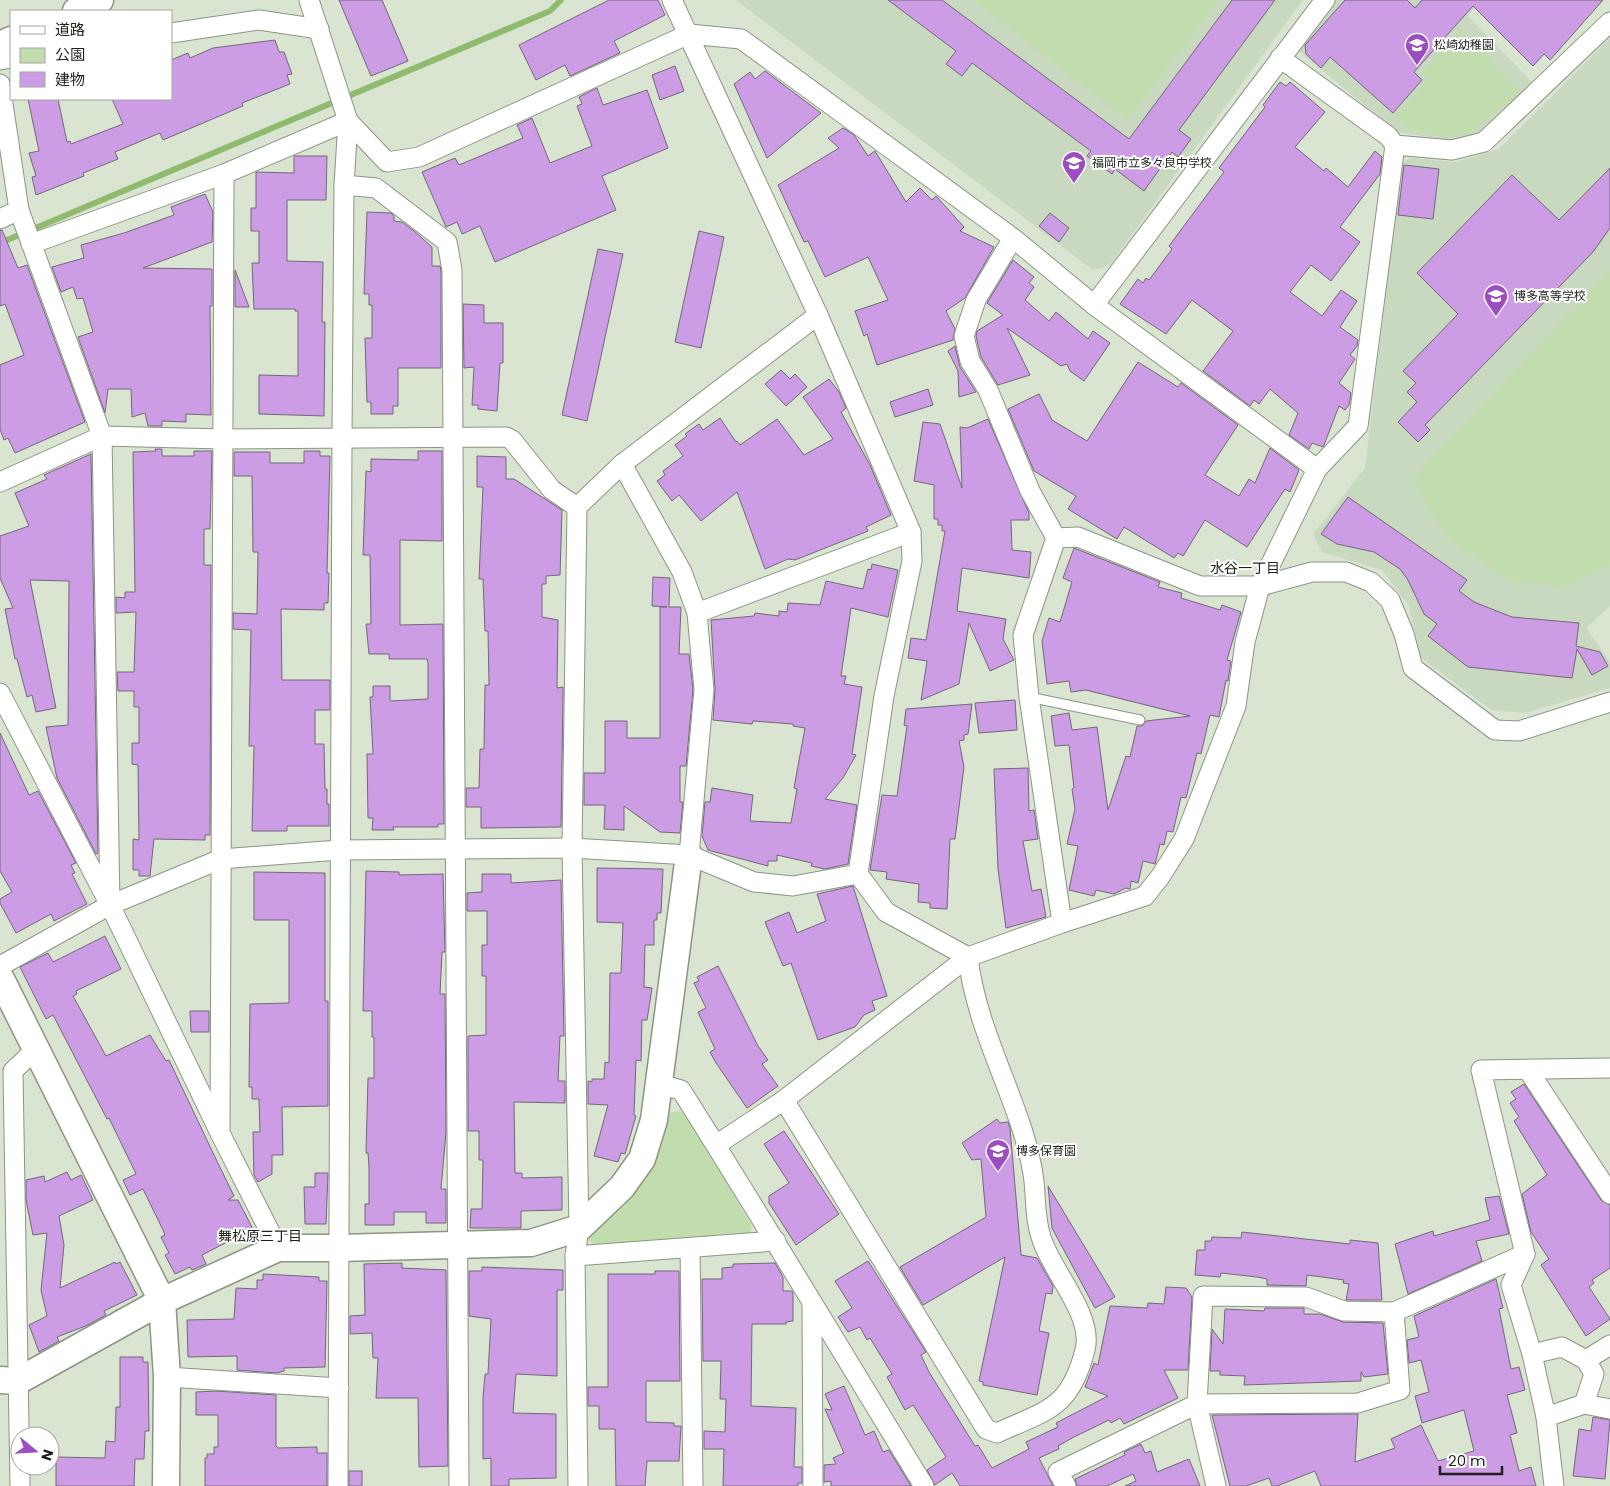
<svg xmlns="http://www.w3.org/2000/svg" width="1610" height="1486" viewBox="0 0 1610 1486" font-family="Poppins,'Noto Sans JP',sans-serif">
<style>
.built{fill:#c9d9c0}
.green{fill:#c1ddae}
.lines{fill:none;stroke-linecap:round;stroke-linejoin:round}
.stream{stroke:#90bb6f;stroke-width:6}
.building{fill:#cc9de5;stroke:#726778}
.lane-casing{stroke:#8a9583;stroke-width:11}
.street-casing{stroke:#8a9583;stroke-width:21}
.secondary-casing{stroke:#8a9583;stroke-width:29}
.lane{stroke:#fff;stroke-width:9}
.street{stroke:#fff;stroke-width:19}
.secondary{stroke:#fff;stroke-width:26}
.labels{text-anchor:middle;stroke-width:4;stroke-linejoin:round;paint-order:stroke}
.poi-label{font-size:12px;fill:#1d211a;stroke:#fff;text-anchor:start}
.neighbourhood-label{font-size:14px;fill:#1d211a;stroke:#fff}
</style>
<rect width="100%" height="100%" fill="#d9e5d1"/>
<g class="built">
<path d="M736,0H1303L1109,266L1093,270Z"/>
<path d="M1334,0H1481L1468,16L1533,83L1480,133L1459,142L1398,132L1297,50Z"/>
<path d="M1610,38V606L1586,628L1610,662V688L1525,713L1491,710L1420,657L1409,606L1382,570L1322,552L1313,534L1365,468L1401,166L1409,158L1456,162L1499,149Z"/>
</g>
<g class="green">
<path d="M973,0H1219L1127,120Z"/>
<path d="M1461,29L1520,92L1476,129L1452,137L1410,130L1394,117L1428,80L1421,73Z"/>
<path d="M1610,271V565L1565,587L1509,581L1445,536L1414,484L1422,467Z"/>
<path d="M680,1111L695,1126L752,1227L747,1237L595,1247L590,1240L594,1231L624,1206L645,1171L662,1119L670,1113Z"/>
</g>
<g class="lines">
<path class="stream" d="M0,243L550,11L561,0"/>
</g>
<g class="building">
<path d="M339,0H382L408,61L371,76Z"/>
<path d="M609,0H658L665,15L614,41L620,53L570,76L565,65L536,80L519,45Z"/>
<path d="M888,0H942L1129,139L1232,0H1275L1179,130L1191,139L1178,157L1172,152L1144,191L1115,169L1112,174L1087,156L1091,151L972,63L962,76L946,64L956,51Z"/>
<path d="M1345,0H1407L1415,8L1422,0H1603L1550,60L1544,54L1533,66L1473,6L1414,72L1422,80L1393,113L1330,57L1321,68L1306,54L1305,45Z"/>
<path d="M275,40L279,52H284L292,74L287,75L290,84L242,103L243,106L163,140L160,133L115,152L118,159L83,173L84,176L36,195L32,177L36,176L29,153L39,151L28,99H58L67,142L70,141L71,144L123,124L112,99H171V60L188,53L190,58L213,48Z"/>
<path d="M675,66L684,91L660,100L652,75Z"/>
<path d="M765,71L821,113L767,158L734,84L750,72L755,79Z"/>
<path d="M1280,82L1286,86L1290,82L1325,112L1295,147L1324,171L1326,168L1348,187L1375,151L1382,157L1380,174L1340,227L1360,242L1331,281L1311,265L1290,292L1322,316L1341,290L1357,301L1340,327L1358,340L1357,346L1350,355L1355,359L1339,383L1351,393L1349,405L1345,410L1339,406L1324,445L1323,447L1312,443L1309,449L1289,435L1298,413L1270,389L1259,404L1254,400L1250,406L1203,371L1233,331L1192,300L1166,334L1120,304L1138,279L1143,283L1146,278L1149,280L1172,249L1169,246L1224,172L1219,168L1265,107L1263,105Z"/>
<path d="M597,88L603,105L647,90L668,148L602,176L616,210L495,262L480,226L462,234L457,222L446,227L422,172L455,158L459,165L523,138L517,125L532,118L550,163L592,146L577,106L582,104L579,97Z"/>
<path d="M843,128L854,135L868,156L875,151L906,202L920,188L932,200L936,196L964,227L960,231L994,247L965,298L946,311L955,329L953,340L877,365L867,334L864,336L855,311L888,300L868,257L825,277L808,241L804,242L778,185L839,148L828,138Z"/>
<path d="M294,156H327L326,200H287V261L323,262L322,322H325L324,416L259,414V375L298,376V311H295V309H254L252,263H259V231H251V208H256V172L294,173Z"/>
<path d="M1404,165L1439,169L1433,219L1398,215Z"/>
<path d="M1610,168V228L1593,252L1425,425L1430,430L1418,442L1398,422L1417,402L1407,392L1416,383L1403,371L1458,314L1417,273L1512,175L1559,220Z"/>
<path d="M205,194L213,212L212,242L143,268L212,269V306H210L211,415L186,414V422L162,421V426H148L145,413L132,417L131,389H108L105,413L78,337L93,332L83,298L77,299L73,287L61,292L52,267L84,258L81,245L124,233L174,215L171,207Z"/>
<path d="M367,212L391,213L394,216V221L402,222L414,231L432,247V266H440L441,271V368H398V406H393V414H371V402H367L365,338H372V305H369V294H364Z"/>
<path d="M1050,213L1069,228L1059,242L1039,226Z"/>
<path d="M0,230H2L18,268L27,265L85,422L15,453L8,438L4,440L0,429V365L24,355L5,304L0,306Z"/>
<path d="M699,231L724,237L701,348L675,342Z"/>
<path d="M598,249L623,254L587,421L562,415Z"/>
<path d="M1013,260L1034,277L1029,283L1034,287L1025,300L1049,321L1056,312L1088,339L1093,331L1110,343L1084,381L1070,371L1067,364L1061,366L1007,328L1030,375L998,385L981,357L976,336L977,331L1003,315L987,303Z"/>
<path d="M235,270L249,307H235Z"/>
<path d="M463,304L484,305V323H503V363H500L497,411L478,409V405H472L474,367L464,368Z"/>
<path d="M955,346L960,367L976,392L959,397L958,371L948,351Z"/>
<path d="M1138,362L1178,387L1181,383L1238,425L1205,475L1239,496L1249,479L1255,483L1270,448L1299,470L1290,492L1285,489L1247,547L1205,520L1183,556L1178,553L1174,558L1124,527L1117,539L1068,509L1076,496L1034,471L1008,409L1039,394L1052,420L1087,441Z"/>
<path d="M781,370L790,379L795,374L807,387L786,406L765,384Z"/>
<path d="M829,379L839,392L846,408L841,412L870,465L891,515L866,527L868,531L795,560L788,559L765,569L737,492L701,521L679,495L672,501L657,481L665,475L663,471L683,456L675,445L687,436L685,434L699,424L703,430L720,418L736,442L737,441L740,445L777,419L804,455L833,439L803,397Z"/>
<path d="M928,389L933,405L895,417L890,402Z"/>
<path d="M988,419L1029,513V520H1011L1012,550L1031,552L1029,578L962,568L957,611L1006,619L1003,639L1014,660L990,671L969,623L959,684L921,700L927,661L908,658L911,638L926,640L945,531H942V525H938V519H934V485L914,481L923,422L940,424L962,488L960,427L967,428Z"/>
<path d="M155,449H162V456H194V451H212L210,529H204V565H211L210,835H205V840L154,839L150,876H139V870H133V839L139,840L138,765L132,764V743H139V707H134V691H118L117,672H134L136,612L116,613V597L125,598V592H135L133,452L156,451Z"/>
<path d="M304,451H320V456H330L327,573H329L328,603H324V610L281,609L282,680H330V710H315V744H324L325,789H327V804H329V826H287V831H252L254,746H249L251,630L233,629V613L257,614L258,552H253L252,476H234V452H270V463H304Z"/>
<path d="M418,451H442V541L400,540V625L443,624L444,824H438V827H393L394,830H372L373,818H368L367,754H373L370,697H373V686H390V701L428,699V663L427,659H389V654H369L366,624H371L370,555H363L366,471L371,472V459L418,460Z"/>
<path d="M91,454L98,853L96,854L57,778L46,727L68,725L69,581L30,580L56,708L36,712L32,695L27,697L17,659H15L5,609L13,608L0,578V536L29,526L15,493L47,479L44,475Z"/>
<path d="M477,456L506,457V479H514L562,510L560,575L546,576V584H542V617L558,620L557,688L563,687V695L561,827L481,828V807H466V788H479L480,749H484L485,685H489L488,631H485L483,579H479L483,487H477Z"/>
<path d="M1348,497L1467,580L1459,591L1474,602L1512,617L1579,623L1576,646L1600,652L1608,666L1592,675L1577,649L1572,678L1468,667L1428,636L1437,624L1424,614L1408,580L1400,569L1374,552L1337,544L1321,534Z"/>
<path d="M1074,548L1160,582L1158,587L1182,593L1181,598L1220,610L1222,605L1241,612L1227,660L1231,661L1228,681L1226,680L1219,717L1210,715L1201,754L1197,753L1186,798L1181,797L1173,832L1167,831L1164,845L1160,844L1155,864L1143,861L1138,883L1131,881L1130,889L1126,888L1114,894L1096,890L1094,896L1069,890L1078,846L1067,844L1075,809L1072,789L1074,788L1069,745L1055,746L1051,716L1069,713L1072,730L1097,727L1108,810L1126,756L1130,757L1137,726H1142L1146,721L1190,716L1086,690L1071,692L1069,681L1047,684L1042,641L1049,618L1060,622L1072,582L1063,578Z"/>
<path d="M872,564L898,570L888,617L851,608L841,676H846L844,684L862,687L852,754L856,755L843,778L825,799L857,805L848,864L825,869L811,866L812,863L777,855V861H768V866L708,850L702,836L705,802H710L712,788L753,795L750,821L791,823L797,789L794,788L805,728L793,726V724L753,721L752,724L713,720L715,689L711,620L754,616L755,613L779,616V611L787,612L788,603L820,605L826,581L863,589L868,569L871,570Z"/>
<path d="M653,577L670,578L669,607H681L679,654H689L693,690L686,766H680V802H683L680,833L660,832L624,806V830L604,829L605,805H584V773H605V721H627V738H660V607H667L652,606Z"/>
<path d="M1015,700L1017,730L979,733L975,703Z"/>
<path d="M972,704L968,734L964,735V740L959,741L964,767L955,839H950L947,909L930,908V903L918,902L919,884L886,879L887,872L870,870L882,795L897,796L907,726L904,725L906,709Z"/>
<path d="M0,733L29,795L38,791L76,863L71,865L75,873L72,874L87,904L54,921L51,914L16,933L0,903V899L12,892L0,871Z"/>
<path d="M1028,768L1029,811L1034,810L1038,839L1023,841L1032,891L1041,889L1046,917L1006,928L998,869L994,769Z"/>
<path d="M597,868L663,869L661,913H657V920H654V945H645L644,987L652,988L647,1020H642L641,1061L636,1060L634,1115L636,1116L625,1154L621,1153L618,1162L594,1156L608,1105L588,1104V1081L592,1082V1079H604L605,1062L609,1063L610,973H621L623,923L597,922Z"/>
<path d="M366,871L399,872V875L443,874L445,952H442L440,994H445L446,1132L441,1189H446V1223H426V1212H394V1225H365V1204H369V1167L368,1153H366L368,1078H374V1037H372V1011H363Z"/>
<path d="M254,872L325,873V1001H328V1106L282,1107L283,1155H272V1174L258,1182L254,1175L253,1132H260L259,1099H252V1087H249L250,1004L289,1003V920H254Z"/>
<path d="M482,874H511V883L561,880L564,1036H560L558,1081H565V1103L514,1102L515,1173H522V1178L562,1177V1210L521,1211V1228H470L471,1209H482L483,1160H479V1131H468V1036L486,1035V976H482V945H487V911H467V893L482,892Z"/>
<path d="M853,886L887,996L872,1001L875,1010L864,1015L855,1027L818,1040L791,963L783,966L765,922L789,912L797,933L826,921L817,894Z"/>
<path d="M105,936L121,969L76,991L77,994L73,996L106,1056L150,1035L166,1061L169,1060L214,1155L234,1196L228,1200H238L255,1233L235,1243L233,1239L202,1255L206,1264L192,1270L190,1267L175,1274L165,1255L169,1253L161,1237L165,1235L163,1230L143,1189L130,1195L123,1180L136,1174L109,1118L107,1119L53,1015L46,1019L20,967L48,953L53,962Z"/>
<path d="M718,966L758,1046L768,1060L762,1064L778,1086L747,1108L716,1063L710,1052L715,1049L698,1012L706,1008L694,983L699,981L697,977Z"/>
<path d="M190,1011H209V1032H191Z"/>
<path d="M1524,1084L1601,1200L1610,1205V1268L1592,1280L1594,1283L1589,1287L1610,1319L1586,1336L1541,1265L1549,1259L1531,1232L1522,1194L1547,1175L1514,1121L1519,1117L1510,1103L1516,1099L1511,1092Z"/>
<path d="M997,1119L1000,1123L1008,1122L1010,1128L1021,1255L1037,1258L1053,1286L1052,1294L1046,1293L1039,1331L1049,1333L1037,1395L983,1385V1382L979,1381L1005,1257L923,1305L900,1267L986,1217L981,1159L972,1160L962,1143Z"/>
<path d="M784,1131L839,1214L796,1245L769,1203V1196L789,1183L764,1144Z"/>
<path d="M67,1172L71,1180L81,1175L93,1200L59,1216L64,1245L60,1288L115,1262L116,1264L120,1262L137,1295L104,1311L106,1315L88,1325L57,1337L59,1341L39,1352L29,1325L47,1316L41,1290L47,1233L33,1235L26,1200V1180L44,1176L45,1182Z"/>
<path d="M315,1173H328L326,1224H305L304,1187H315Z"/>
<path d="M1048,1186L1115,1297L1095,1308L1052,1228Z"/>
<path d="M1499,1196L1509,1234L1476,1241L1482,1261L1408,1294L1395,1244L1433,1231L1434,1236L1490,1220L1485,1198Z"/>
<path d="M1242,1232L1350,1244V1240L1378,1243L1382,1300H1346L1349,1284L1343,1283L1344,1280L1307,1275L1306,1286L1267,1285V1279L1257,1277L1221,1273L1220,1277L1195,1275L1197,1250H1205V1241H1211L1212,1237L1241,1238Z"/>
<path d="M868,1261L926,1352L921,1355L929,1372L975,1446L978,1445L992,1468L1029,1449L1026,1442L1058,1427L1056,1423L1108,1396L1085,1387L1094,1363L1098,1365L1110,1306L1147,1308L1148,1303L1164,1304L1166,1287L1186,1288L1192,1297L1188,1370H1164L1178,1398L1124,1424L1120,1418L1111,1423L1109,1420L1074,1437L1058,1446L1059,1449L1039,1458L1053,1486H960L952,1473L935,1485L927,1470L946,1457L913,1405L905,1410L887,1377L892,1374L870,1338L867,1340L860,1327L848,1332L838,1317L852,1308L835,1281Z"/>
<path d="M402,1263V1268L446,1270L448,1466L419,1467L418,1398H376L378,1358H373L372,1333L350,1334V1316L365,1315L364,1264Z"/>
<path d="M775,1263L783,1277V1291H792L793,1293V1321L786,1322V1324H752L751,1406L796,1408L794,1467H802V1483H798V1486H723L724,1449H704V1431L725,1432L726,1399H720L721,1361H703L702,1279H722V1268L733,1267V1264Z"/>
<path d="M482,1267L563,1270V1290H557V1376L516,1374L513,1413L556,1414V1478L509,1479V1486H491V1458L483,1459V1397L485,1374H488L491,1319L469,1316V1271H482Z"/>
<path d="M655,1271H679L680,1381H646V1422L674,1423V1426H681L679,1461H647L645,1486H616L615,1429H599V1406H588V1387H608V1274H655Z"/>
<path d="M263,1274L319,1277V1281H327L325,1367L284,1368V1371L276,1373L237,1370V1356L188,1357L187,1320L234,1319L236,1288L257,1289V1280H263Z"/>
<path d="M1496,1279L1503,1308L1499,1309L1511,1369L1519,1367L1525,1390L1507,1395L1517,1433L1510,1435L1519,1471L1531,1467L1536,1486H1321L1315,1471L1277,1486H1272L1269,1478L1246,1486H1230L1212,1415L1358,1414L1355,1462L1395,1448L1391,1439L1421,1425L1438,1461L1474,1451L1464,1410L1422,1423L1415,1396L1429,1392L1421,1360L1409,1363L1407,1340L1419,1337L1414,1316Z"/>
<path d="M1265,1308H1304V1314H1320L1343,1322L1383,1323L1388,1374L1364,1377L1361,1372V1381L1244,1385L1245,1376L1220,1375V1371H1210L1212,1329L1223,1344L1225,1309L1264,1311Z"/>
<path d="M120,1357H143V1362H148L149,1431H145L144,1459H135L134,1486H56V1457L105,1458L106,1441L115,1442L116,1407H120Z"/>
<path d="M844,1386L865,1435L874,1431L883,1452L889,1450L911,1486H831V1481L824,1482V1465L836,1464L833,1458L844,1453L825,1409L832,1410L825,1394Z"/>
<path d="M216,1391L276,1395V1446L278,1448L317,1447V1453H327V1486H205V1458H207V1454H214V1447H218V1415H196V1392Z"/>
<path d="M1593,1417L1610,1420L1605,1479L1573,1476L1579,1429L1591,1431Z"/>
<path d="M1141,1444L1145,1453L1151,1451L1157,1472L1189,1459L1200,1486H1125L1136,1481L1133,1474L1107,1486H1077L1075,1479L1125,1455L1124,1452Z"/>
<rect x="349" y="1471" width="13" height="15"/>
</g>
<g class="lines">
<g class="lane-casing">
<path id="lane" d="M1029,697L1140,720"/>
</g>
<g class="street-casing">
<g id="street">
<path d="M309,0L348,121L344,185L342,439L338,1486"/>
<path d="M672,0L818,315L911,532L912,561L884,696L858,874L886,912L968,957"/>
<path d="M171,33L259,20L319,29"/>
<path d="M1280,58L1388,136L1395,145L1452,150L1484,142L1610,22"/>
<path d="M0,60L11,58"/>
<path d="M0,84L19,210L102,436L110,905"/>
<path d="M348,121L387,162L419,157L689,34L741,39L1013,238L1094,305L1317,469L1260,586L1245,642L1236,706L1184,839L1160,877L1145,896L1062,923L1029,697L1023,635L1056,538L1030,491L988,390L970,361L964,336L976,300L1013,238"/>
<path d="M344,185L376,188L447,242L452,270L459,1486"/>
<path d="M0,219L19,210"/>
<path d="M31,244L224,174L348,121"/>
<path d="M1094,305L1325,0"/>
<path d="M622,464L682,572L697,613L704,690L689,855"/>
<path d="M1317,469L1358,426L1395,145"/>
<path d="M0,482L102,436L223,439L506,437L512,440L552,490L577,507"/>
<path d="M1056,538L1078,537L1200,586H1260L1312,572H1346L1371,582L1390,600L1404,634L1413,668L1495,730L1519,731L1610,702"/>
<path d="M697,613L911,532"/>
<path d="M0,693L110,905L220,1133L278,1248"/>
<path d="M0,966L110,905L221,859L339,850L572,848L689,855L754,882L793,886L858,874"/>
<path d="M1528,1070L1610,1194"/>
<path d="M659,1084L681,1090C764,1221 843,1354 924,1486"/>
<path d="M784,1100L986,1429L997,1433C1047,1410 1070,1409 1085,1350C1094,1316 1053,1273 1042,1240C1035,1221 1036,1201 1034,1181C1032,1164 1027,1145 1022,1129C1003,1071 975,1018 968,957"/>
<path d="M220,1133L224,174"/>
<path d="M716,1145L784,1100L968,957L1062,923"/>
<path d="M690,1248L693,1486"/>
<path d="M575,1256L776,1241"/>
<path d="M812,1305L813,1486"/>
<path d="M1532,1354L1546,1417"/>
<path d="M1586,1360L1610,1345"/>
<path d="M167,1377L339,1388"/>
<path d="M1584,1404L1594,1374L1586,1360L1562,1347L1532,1354L1511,1285L1525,1254L1481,1070L1610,1068"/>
<path d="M20,1486L13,1071L36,1049"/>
<path d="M578,1486L575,1256L579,1228L572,848L577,507L622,464L818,315"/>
<path d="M1066,1486L1058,1472L1197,1404L1203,1296L1306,1297L1344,1311L1394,1312"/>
<path d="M1216,1486L1197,1404L1358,1403L1400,1390L1394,1312L1525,1254"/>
<path d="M1554,1486L1546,1417L1584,1404L1610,1409"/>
</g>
</g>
<g class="secondary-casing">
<g id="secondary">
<path d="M76,11L100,0"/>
<path d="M0,45L11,40"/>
<path d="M0,977L162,1301L167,1377L166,1486"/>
<path d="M0,1380L18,1381L162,1301L278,1248H338L531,1243L579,1228L622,1187L642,1159L654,1120L689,855"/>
</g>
</g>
<use href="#lane" class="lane"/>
<use href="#street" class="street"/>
<use href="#secondary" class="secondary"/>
</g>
<defs>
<g id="school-pin" transform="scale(1.25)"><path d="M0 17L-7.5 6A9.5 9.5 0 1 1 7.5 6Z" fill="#9b4ec0" stroke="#fff"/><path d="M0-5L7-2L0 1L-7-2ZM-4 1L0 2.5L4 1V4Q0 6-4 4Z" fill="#fff"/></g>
</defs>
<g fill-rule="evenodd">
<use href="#school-pin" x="1417" y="45"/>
<use href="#school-pin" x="1074" y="163"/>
<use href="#school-pin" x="1496" y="296"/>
<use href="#school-pin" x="998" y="1151"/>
</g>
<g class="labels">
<g class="poi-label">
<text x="1434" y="49">松崎幼稚園</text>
<text x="1092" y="167">福岡市立多々良中学校</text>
<text x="1514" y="300">博多高等学校</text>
<text x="1016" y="1155">博多保育園</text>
</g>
<g class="neighbourhood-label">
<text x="1245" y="573">水谷一丁目</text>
<text x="260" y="1241">舞松原三丁目</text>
</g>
</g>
<rect x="10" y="10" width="162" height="90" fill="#ffffff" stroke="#a5a6a3"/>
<rect x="20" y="26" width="25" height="8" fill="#ffffff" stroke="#a5a6a3"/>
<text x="55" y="35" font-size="15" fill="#1d211a">道路</text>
<rect x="20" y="48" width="25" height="15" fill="#c1ddae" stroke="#a5a6a3"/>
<text x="55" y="60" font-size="15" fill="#1d211a">公園</text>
<rect x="20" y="72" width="25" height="15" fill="#cc9de5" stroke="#a5a6a3"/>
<text x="55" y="85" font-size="15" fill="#1d211a">建物</text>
<g transform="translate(35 1451) rotate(108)"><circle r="24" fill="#ffffff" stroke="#a5a6a3"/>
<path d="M0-4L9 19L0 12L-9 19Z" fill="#9b4ec0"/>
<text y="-8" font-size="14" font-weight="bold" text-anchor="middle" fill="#1d211a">N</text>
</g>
<path d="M1440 1466v8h62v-8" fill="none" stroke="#1d211a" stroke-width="2.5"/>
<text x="1448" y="1466" font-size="15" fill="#1d211a" stroke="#ffffff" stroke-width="4" paint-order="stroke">20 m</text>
</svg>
